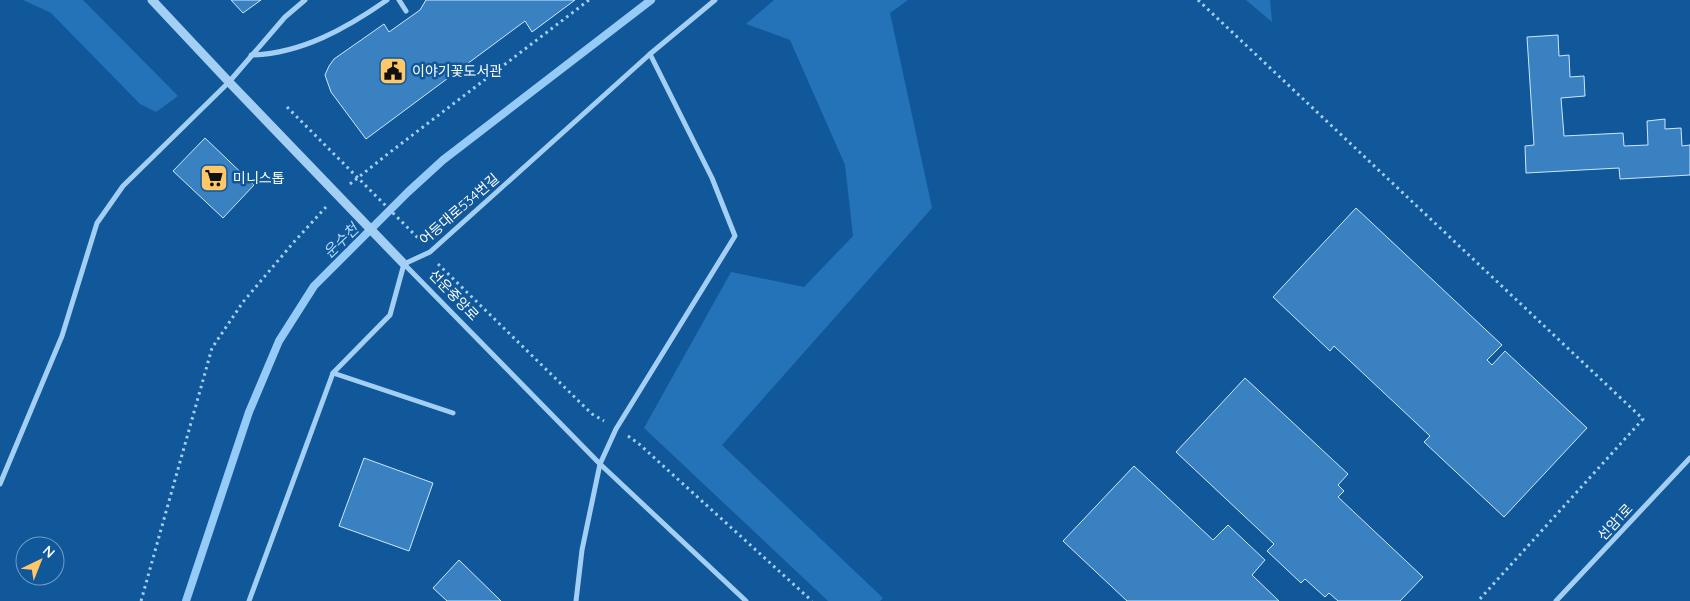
<svg xmlns="http://www.w3.org/2000/svg" width="1690" height="601" viewBox="0 0 1690 601" font-family="Quicksand,'Noto Sans KR',sans-serif">
<style>
.green{fill:#2472b8}
.lines{fill:none;stroke-linecap:round;stroke-linejoin:round}
.stream{stroke:#96cbf7;stroke-width:8}
.building{fill:#3a81c1;stroke:#cce7fe}
.path{stroke:#a4cff4;stroke-width:3;stroke-dasharray:2.5 4;stroke-linecap:butt}
.minor{stroke:#a4cff4;stroke-width:5}
.tertiary{stroke:#a4cff4;stroke-width:9}
.labels{text-anchor:middle;stroke-width:5;stroke-linejoin:round;paint-order:stroke}
.poi-label{font-size:14px;fill:#fff;stroke:#11589a;text-anchor:start}
.street-label{font-size:14px;fill:#fff;stroke:#11589a}
.water-label{font-size:15px;font-style:italic;fill:#b0d8fb;stroke:#11589a}
</style>
<rect width="100%" height="100%" fill="#11589a"/>
<g class="green">
<path d="M23,0H83L178,96L156,112L140,104L51,13Z"/>
<path d="M774,0H908L890,13L932,208L722,445L883,598L880,601H828L644,428L731,272L804,287L853,236L845,165L790,40L746,24Z"/>
<path d="M1246,0H1270L1272,22Z"/>
</g>
<g class="lines">
<path class="stream" d="M186,601L249,412L279,341L314,286L408,192L443,160L651,0"/>
</g>
<g class="building">
<path d="M231,0H261L243,13Z"/>
<path d="M426,0H575L532,32L525,21L366,139L331,92L325,75L329,66L334,59L384,24L389,32L420,10Z"/>
<path d="M1558,35L1559,56L1569,55L1570,77L1584,76L1585,96L1561,98L1564,136L1623,133L1624,146L1648,145L1647,121L1665,119V129L1681,128L1682,146L1690,145V175L1620,179L1619,168L1526,173L1525,146L1534,145L1527,37Z"/>
<path d="M205,138L254,185L223,218L173,171Z"/>
<path d="M1356,208L1502,345L1487,360L1492,365L1505,351L1587,428L1504,517L1424,442L1430,436L1334,346L1330,351L1273,297Z"/>
<path d="M1245,378L1348,474L1338,485L1344,491L1338,497L1423,577L1400,601H1338L1329,593L1325,597L1305,579L1301,583L1267,551L1274,544L1176,452Z"/>
<path d="M364,458L433,483L409,551L339,526Z"/>
<path d="M1134,466L1213,540L1228,525L1265,560L1252,575L1279,601H1127L1063,541Z"/>
<path d="M459,560L501,601H447L433,588Z"/>
</g>
<g class="lines">
<g class="path">
<path d="M1198,0L1643,419L1478,601"/>
<path d="M287,107L421,241"/>
<path d="M350,184L389,153L589,0"/>
<path d="M438,264L592,414L604,421"/>
<path d="M628,436L638,443L812,601"/>
<path d="M141,601L212,348L243,302L293,243L326,207"/>
</g>
<g class="minor">
<path d="M399,0L406,11"/>
<path d="M251,55C301,54 347,28 387,0"/>
<path d="M404,264L600,464L746,601"/>
<path d="M404,264L430,252L650,54L715,0"/>
<path d="M333,373L453,413"/>
<path d="M0,484L62,336L97,223L123,186L229,82L285,17L305,0"/>
<path d="M249,601L333,373L390,315L404,264"/>
<path d="M576,601L582,550L600,464L616,429L735,236L712,178L650,54"/>
<path d="M1556,601L1690,458"/>
</g>
<path class="tertiary" d="M152,0L229,82L404,264"/>
</g>
<defs>
<g id="civic-square" transform="scale(1.4375)"><rect x="-9" y="-9" width="18" height="18" rx="4" fill="#ffc767" stroke="#11589a"/><path d="M-.6-6.5H3V-4.5H.6V-3L4-1V1h2V6H-6V1h2V-1L-.6-3ZM-1.2 2.5V6h2.4V2.5Z" fill="#111"/></g>
<g id="supermarket-square" transform="scale(1.4375)"><rect x="-9" y="-9" width="18" height="18" rx="4" fill="#ffc767" stroke="#11589a"/><path d="M-6-5.5h2.5l.6 2H6L4.5 2H-2.5L-4.4-4H-6ZM-1.5 3.2a1.3 1.3 0 1 0 .1 0ZM3 3.2a1.3 1.3 0 1 0 .1 0Z" fill="#111"/></g>
</defs>
<g fill-rule="evenodd">
<use href="#civic-square" x="393" y="71"/>
<use href="#supermarket-square" x="214" y="178"/>
</g>
<g class="labels">
<g class="poi-label">
<text x="412" y="76">이야기꽃도서관</text>
<text x="233" y="183">미니스톱</text>
</g>
<g class="street-label">
<text transform="translate(459 209) rotate(-41)" y="5">어등대로534번길</text>
<text transform="translate(454 295) rotate(46)" y="5">선운중앙로</text>
<text transform="translate(1615 522) rotate(-47)" y="5">선암1로</text>
</g>
<g class="water-label">
<text transform="translate(341 241) rotate(-44)" y="5">운수천</text>
</g>
</g>
<g transform="translate(40 561) rotate(43)"><circle r="24" fill="#11589a" stroke="#709bc2"/>
<path d="M0-4L9 19L0 12L-9 19Z" fill="#ffc767"/>
<text y="-8" font-size="14" font-weight="bold" text-anchor="middle" fill="#ffffff">N</text>
</g>
</svg>
